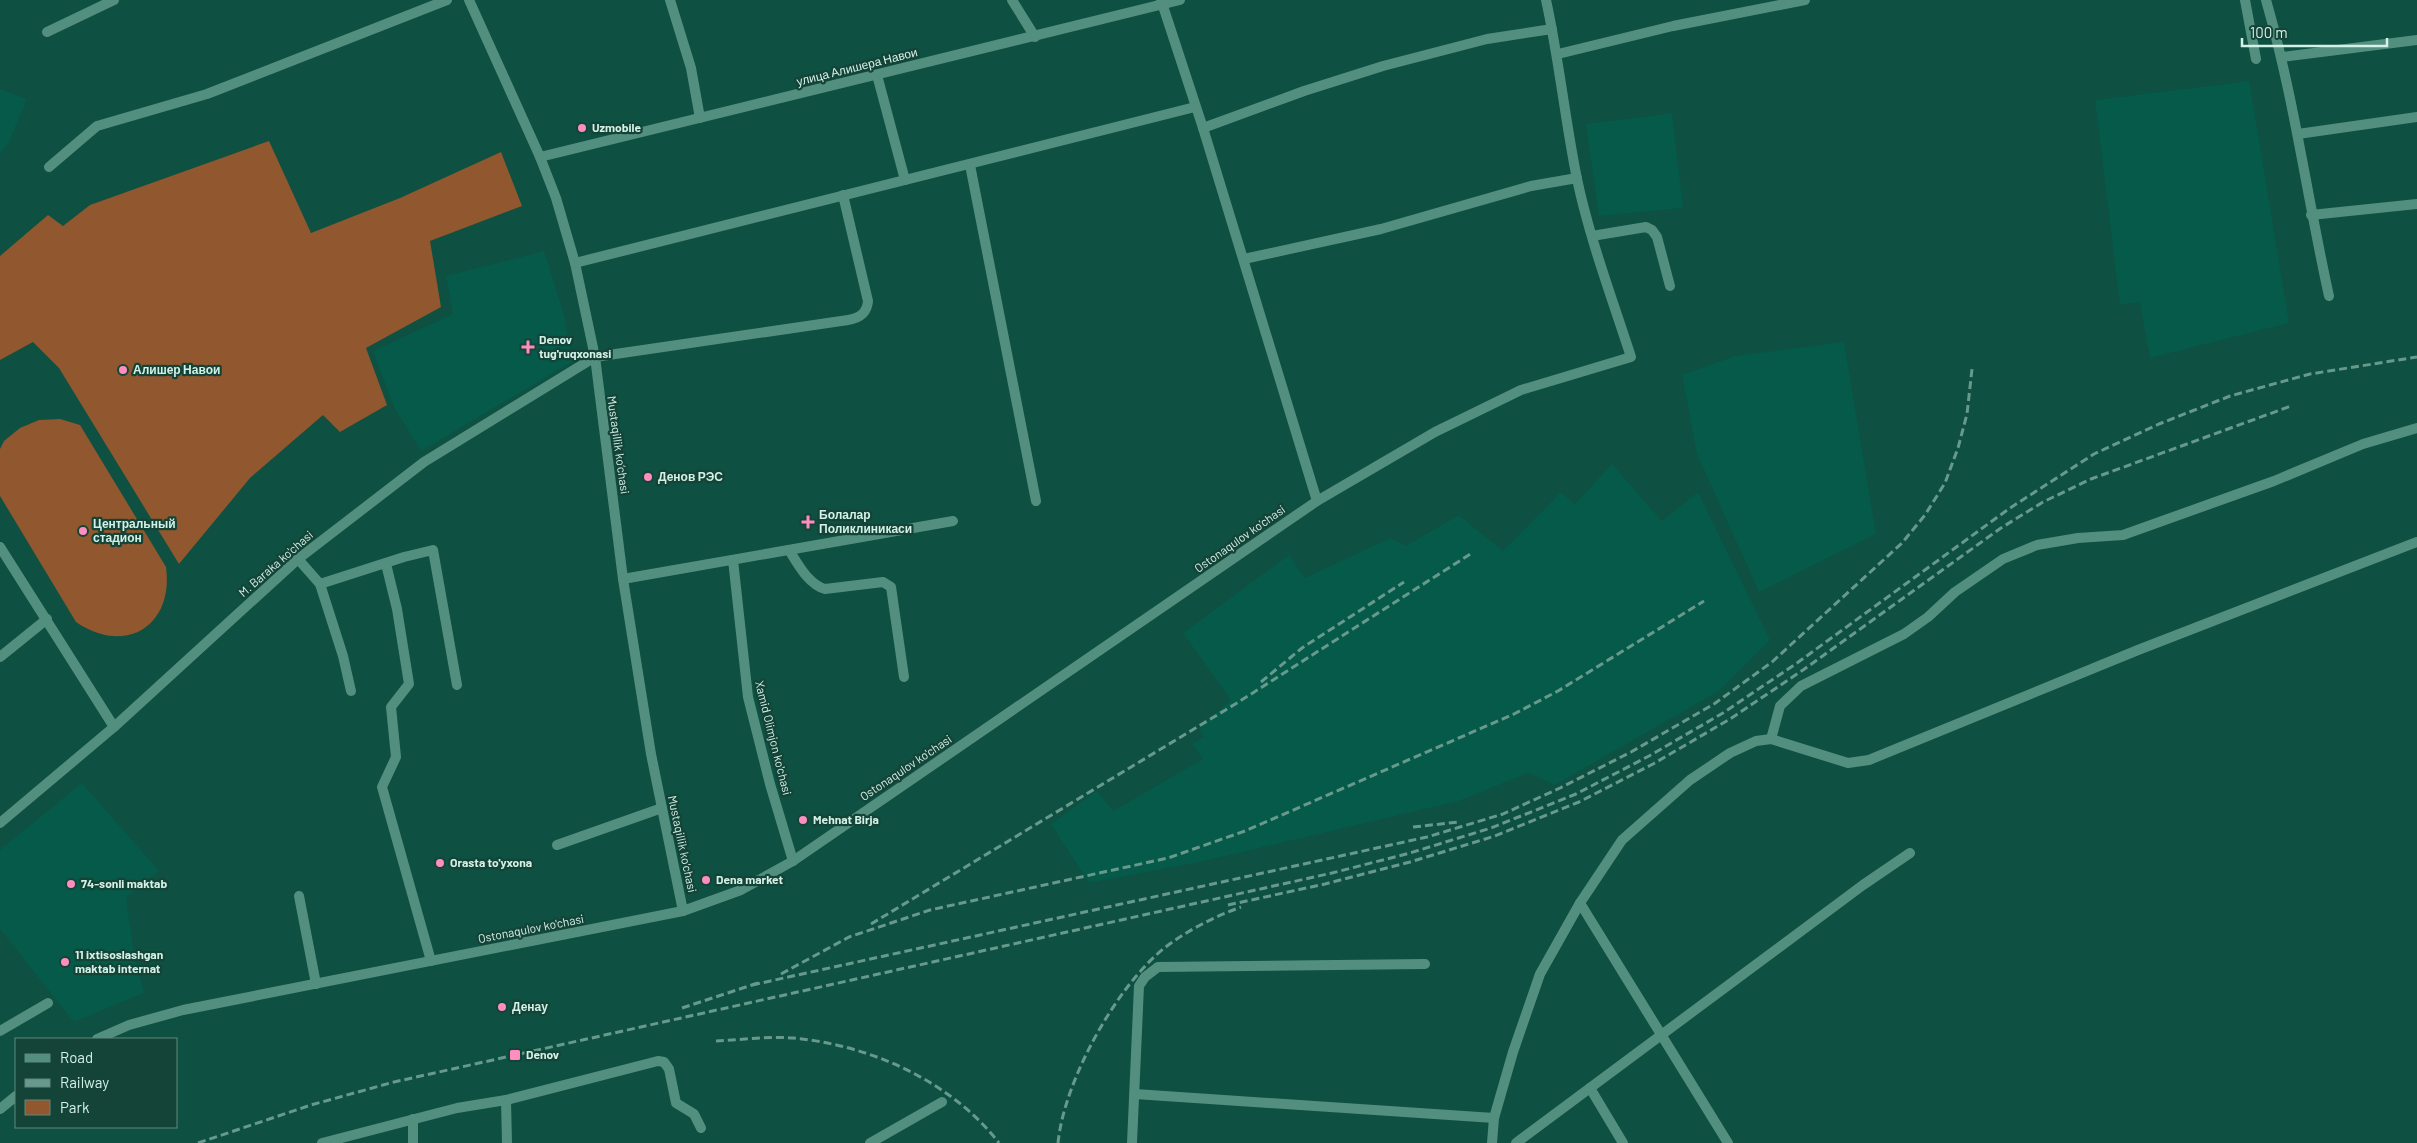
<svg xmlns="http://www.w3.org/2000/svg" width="2417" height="1143" viewBox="0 0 2417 1143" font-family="Barlow,sans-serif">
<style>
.built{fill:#055a49}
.green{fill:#91572e}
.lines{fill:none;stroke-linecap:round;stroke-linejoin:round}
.minor{stroke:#538f7e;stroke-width:10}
.rail{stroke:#67998c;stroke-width:3;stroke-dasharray:8 4;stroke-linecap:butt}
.poi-dot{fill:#fd8ebe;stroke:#144337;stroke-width:2}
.labels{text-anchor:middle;stroke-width:4.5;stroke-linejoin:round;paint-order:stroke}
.street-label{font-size:12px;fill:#d3f1e7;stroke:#144337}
.poi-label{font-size:12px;font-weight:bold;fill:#d3f1e7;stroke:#144337;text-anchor:start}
</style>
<rect width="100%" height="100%" fill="#0e5041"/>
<g class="built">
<path d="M2249,81L2289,323L2150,358L2140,302L2120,305L2095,100Z"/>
<path d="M0,89L27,99L9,142L0,154Z"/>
<path d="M1672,113L1683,208L1599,216L1586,124Z"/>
<path d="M544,251L564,315L573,361L421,451L394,407L373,351L453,314L446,276Z"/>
<path d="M1844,342L1876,534L1759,592L1697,454L1682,375L1735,356Z"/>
<path d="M1612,464L1662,521L1698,492L1770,640L1719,691L1555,785L1528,773L1459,801L1204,861L1089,883L1051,824L1097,791L1113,811L1203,759L1192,744L1204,737L1199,727L1231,700L1183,633L1289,555L1305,578L1390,538L1406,546L1459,515L1503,551L1561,492L1575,504Z"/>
<path d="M82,783L159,871L126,897L134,955L144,993L74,1022L0,929V850Z"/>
</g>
<g class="green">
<path d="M269,141L311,233L400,198L501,152L522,206L430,241L441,307L366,348L387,405L340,432L323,415L250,478L179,564L59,368L33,342L0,360V256L48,215L63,226L90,205Z"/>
<path d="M60,419L80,425L166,567C174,626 125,656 76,622L0,496V449L4,441L20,428L39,420Z"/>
</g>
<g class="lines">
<g class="minor">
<path d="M469,0L540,157L556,198L575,263L595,357L623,579L651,754L683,911"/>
<path d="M670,0L691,68L700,118"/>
<path d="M1012,0L1035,37"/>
<path d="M1161,0L1203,128L1317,501"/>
<path d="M2245,0L2256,59"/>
<path d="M2266,0C2294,97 2307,197 2329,296"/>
<path d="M47,32L114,0"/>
<path d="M1558,54L1673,26L1805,0"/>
<path d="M2282,57L2417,40"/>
<path d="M877,75L905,180"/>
<path d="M1203,128L1304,91L1383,66L1487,39L1552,29"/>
<path d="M2298,134L2417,117"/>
<path d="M540,157L1180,0"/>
<path d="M970,165L1036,501"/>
<path d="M49,167L97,126L207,94L447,0"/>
<path d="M2311,215L2417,204"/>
<path d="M1592,236L1646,227L1652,230L1657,237L1670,286"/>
<path d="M1244,259L1381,229L1531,186L1577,178"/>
<path d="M575,263L1195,107"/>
<path d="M0,547L114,727"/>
<path d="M789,550C798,564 808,584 825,589L883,582L891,587L904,677"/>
<path d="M298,559L320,584L343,656L351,691"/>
<path d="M733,560L748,697L770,784L793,861"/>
<path d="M386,564L397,609L409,684L391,707L396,757L382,787L431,961"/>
<path d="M623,579L953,521"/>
<path d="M320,584L404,557L433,550L457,685"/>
<path d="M0,657L47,619"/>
<path d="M1771,739L1780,706L1801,686L1904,634L1928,617L1955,592L2003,559L2037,545L2078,538L2123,535L2274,481L2363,444L2417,428"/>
<path d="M0,823L114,727L298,559L424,462L595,357L848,320C860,318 867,313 868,301L843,195"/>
<path d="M557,845L662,808"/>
<path d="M299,896L316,984"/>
<path d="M1580,903L1728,1143"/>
<path d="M0,1031L48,1003"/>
<path d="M97,1039L129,1025L183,1010L683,911L741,890L793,861L1317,501L1435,432L1521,390L1631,357C1612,298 1590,240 1577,179C1565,120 1559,59 1546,0"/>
<path d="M1590,1088L1623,1143"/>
<path d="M1135,1094L1494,1118"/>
<path d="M506,1100L507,1143"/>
<path d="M0,1109L16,1096"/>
<path d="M413,1119V1143"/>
<path d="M322,1143L457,1108L506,1100L658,1061L664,1062L669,1069L676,1103L694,1114L701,1128"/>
<path d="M870,1143L942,1102"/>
<path d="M1132,1143L1139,986L1145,977L1158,967L1425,964"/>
<path d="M1492,1143L1494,1118L1513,1052L1540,974L1580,903L1622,840L1690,780L1730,753L1756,741L1771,739L1848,763L1869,760L2138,650L2417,542"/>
<path d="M1516,1143L1863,885L1910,853"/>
</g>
<g class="rail">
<path d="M1261,682L1302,648L1404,582"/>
<path d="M1413,827L1459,822"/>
<path d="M1228,905L1325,884L1410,862L1495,836L1579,802L1653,764L1730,719L1803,670L2001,528L2043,502L2091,479L2291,406"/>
<path d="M871,924L1237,703L1472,553"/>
<path d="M781,974L849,937L930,910L1168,858L1245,831L1514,714L1558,691L1704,601"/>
<path d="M752,985L1427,837L1503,814L1560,788L1631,752L1714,704L1772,662L1902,543L1925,515L1945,483L1958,448L1967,414L1972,369"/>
<path d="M682,1008L758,983"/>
<path d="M716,1041C741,1040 768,1036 793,1038C870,1045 951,1081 999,1143"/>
<path d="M198,1143L311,1105L394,1082L1332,873L1410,853L1491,828L1576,794L1649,756L1723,713L1797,663L2010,508L2094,454L2159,424L2230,396L2310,374L2417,357"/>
<path d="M1058,1143C1064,1081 1117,984 1167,946C1190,929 1214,917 1241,907"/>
</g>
</g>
<g class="poi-dot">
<circle cx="582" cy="128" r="5"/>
<path d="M525.5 339.5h5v5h5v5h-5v5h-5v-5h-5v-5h5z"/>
<circle cx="123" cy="370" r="5"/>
<circle cx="648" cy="477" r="5"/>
<path d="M805.5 514.5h5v5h5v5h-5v5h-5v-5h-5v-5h5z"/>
<circle cx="83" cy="531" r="5"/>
<circle cx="803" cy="820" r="5"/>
<circle cx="440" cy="863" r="5"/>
<circle cx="706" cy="880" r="5"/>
<circle cx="71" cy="884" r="5"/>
<circle cx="65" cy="962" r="5"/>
<circle cx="502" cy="1007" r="5"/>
<rect x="509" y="1049" width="12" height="12" rx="2.5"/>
</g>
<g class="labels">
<g class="street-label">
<text transform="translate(857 67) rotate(-14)" y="4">улица Алишера Навои</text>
<text transform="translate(618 445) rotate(82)" y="4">Mustaqillik ko‘chasi</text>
<text transform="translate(1240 539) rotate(-35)" y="4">Ostonaqulov ko'chasi</text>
<text transform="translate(276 564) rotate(-41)" y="4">M. Baraka ko'chasi</text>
<text transform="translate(773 738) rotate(76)" y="4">Xamid Olimjon ko'chasi</text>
<text transform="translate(906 768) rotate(-34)" y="4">Ostonaqulov ko'chasi</text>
<text transform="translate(682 844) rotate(78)" y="4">Mustaqillik ko‘chasi</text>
<text transform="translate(531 929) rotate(-11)" y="4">Ostonaqulov ko'chasi</text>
</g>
<g class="poi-label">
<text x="592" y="132">Uzmobile</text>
<text x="539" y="344">Denov<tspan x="539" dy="14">tug'ruqxonasi</tspan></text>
<text x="133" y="374">Алишер Навои</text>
<text x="658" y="481">Денов РЭС</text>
<text x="819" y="519">Болалар<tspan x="819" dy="14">Поликлиникаси</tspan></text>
<text x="93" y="528">Центральный<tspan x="93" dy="14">стадион</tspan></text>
<text x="813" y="824">Mehnat Birja</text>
<text x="450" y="867">Orasta to'yxona</text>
<text x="716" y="884">Dena market</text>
<text x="81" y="888">74-sonli maktab</text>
<text x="75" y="959">11 ixtisoslashgan<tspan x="75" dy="14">maktab internat</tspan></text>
<text x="512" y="1011">Денау</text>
<text x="526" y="1059">Denov</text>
</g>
</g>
<rect x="15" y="1038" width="162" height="90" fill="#144337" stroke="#60897d"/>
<rect x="25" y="1054" width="25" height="8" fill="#538f7e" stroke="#60897d"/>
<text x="60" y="1063" font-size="15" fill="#d3f1e7">Road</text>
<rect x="25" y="1079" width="25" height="8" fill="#67998c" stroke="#60897d"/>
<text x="60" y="1088" font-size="15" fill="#d3f1e7">Railway</text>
<rect x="25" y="1100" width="25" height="15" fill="#91572e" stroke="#60897d"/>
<text x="60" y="1113" font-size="15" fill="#d3f1e7">Park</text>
<path d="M2242 38v8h145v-8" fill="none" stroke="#d3f1e7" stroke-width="2.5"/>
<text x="2250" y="38" font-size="15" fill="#d3f1e7" stroke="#144337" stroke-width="4" paint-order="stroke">100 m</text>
</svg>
